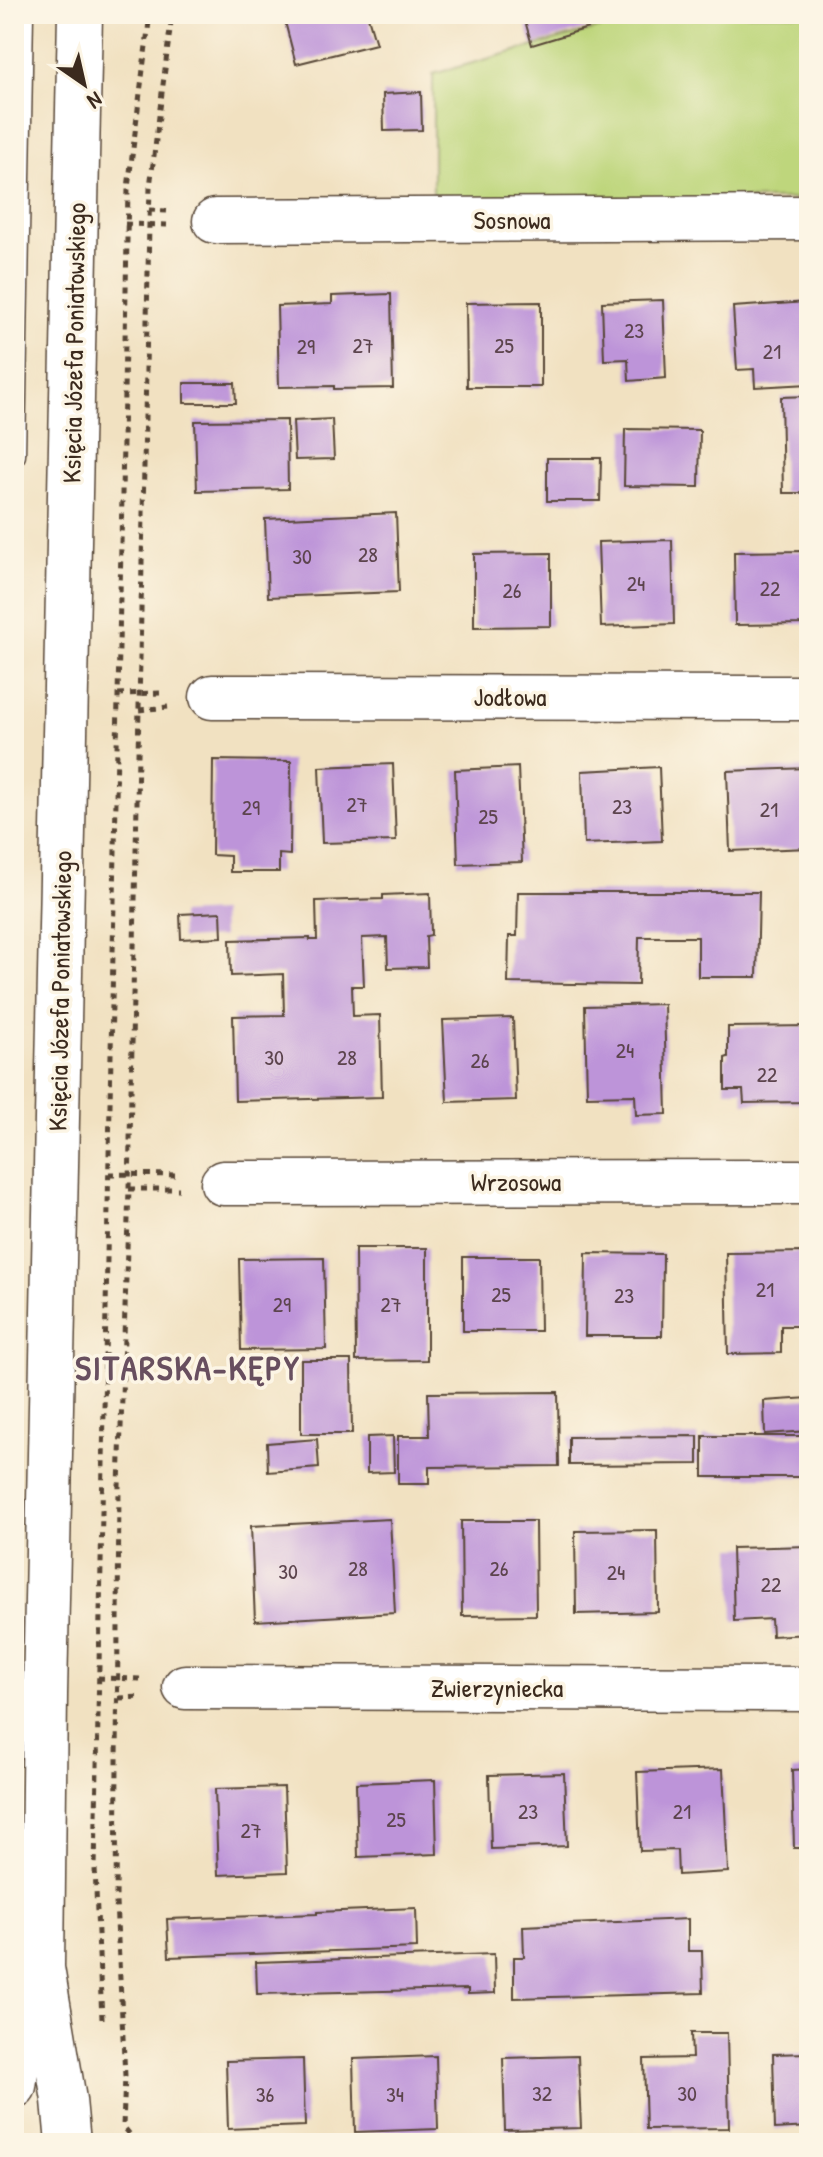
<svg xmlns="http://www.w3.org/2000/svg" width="823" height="2157" viewBox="0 0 823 2157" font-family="'Patrick Hand',sans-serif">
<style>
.green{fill:#bed67b;stroke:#7c804c;stroke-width:2}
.building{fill:#bd94d9}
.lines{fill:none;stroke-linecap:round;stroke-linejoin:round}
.service-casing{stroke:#564536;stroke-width:25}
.minor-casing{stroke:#564536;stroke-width:47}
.tertiary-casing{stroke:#564536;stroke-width:47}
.path{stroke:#564536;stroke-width:5;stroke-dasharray:6 6;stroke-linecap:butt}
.service{stroke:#fff;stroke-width:22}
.minor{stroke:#fff;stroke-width:44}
.tertiary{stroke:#fff;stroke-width:44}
.labels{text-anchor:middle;stroke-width:7;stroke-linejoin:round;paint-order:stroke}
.number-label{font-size:22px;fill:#5c444d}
.street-label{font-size:26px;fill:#3b2a1e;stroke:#fcf5e5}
.district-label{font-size:34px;font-weight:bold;letter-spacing:2px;fill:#684f5f;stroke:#fcf5e5}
</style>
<rect width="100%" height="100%" fill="#fcf5e5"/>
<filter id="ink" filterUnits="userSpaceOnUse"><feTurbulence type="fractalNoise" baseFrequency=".0125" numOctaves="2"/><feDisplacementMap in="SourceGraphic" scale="16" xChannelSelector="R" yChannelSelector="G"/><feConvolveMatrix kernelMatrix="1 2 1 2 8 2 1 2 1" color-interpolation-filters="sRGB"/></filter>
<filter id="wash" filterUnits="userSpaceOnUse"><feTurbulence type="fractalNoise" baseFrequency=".006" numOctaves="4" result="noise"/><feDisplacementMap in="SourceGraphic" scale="32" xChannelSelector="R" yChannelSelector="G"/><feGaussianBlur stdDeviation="1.8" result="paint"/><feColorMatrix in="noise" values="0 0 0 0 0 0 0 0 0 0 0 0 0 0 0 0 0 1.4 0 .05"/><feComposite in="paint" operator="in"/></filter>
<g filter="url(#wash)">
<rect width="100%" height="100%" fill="#f1e1c1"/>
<path class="green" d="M650,14H809V199L433,200V74Z"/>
<g id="blocks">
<g class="building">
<path d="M283,14H367L376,44L296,64Z"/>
<path d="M523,14H583L588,28L532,45Z"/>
<path d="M421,92L422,130L384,131L383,94Z"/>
<path d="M391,294L393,388L334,389V386L279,387L277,306L332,304V296Z"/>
<path d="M663,300L666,378L629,381L628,359L604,360L602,302Z"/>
<path d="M541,302V387H467L466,303Z"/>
<path d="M807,302L809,384L755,387L754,369L737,370L733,307Z"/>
<path d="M184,383H235L236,403H184Z"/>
<path d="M809,396V493H783L781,397Z"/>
<path d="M332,419L334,459L295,460L293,421Z"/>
<path d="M287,420L288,489L197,491L195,421Z"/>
<path d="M625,429L700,430L699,487L624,486Z"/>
<path d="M547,458H601L600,501H547Z"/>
<path d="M396,513L399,592L268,597L265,519Z"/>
<path d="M672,540L674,624L601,627L598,542Z"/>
<path d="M806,551L807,624L735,625L734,552Z"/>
<path d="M551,553V626L474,627V554Z"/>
<path d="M213,760L291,761L290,855L279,854V872H230V856L212,855Z"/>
<path d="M393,764L396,841L322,843L319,767Z"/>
<path d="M518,767L522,862L458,864L455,770Z"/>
<path d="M659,767L662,841L584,844L582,771Z"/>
<path d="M809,768V848L730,851L727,771Z"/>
<path d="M518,892H759L757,977H698V937H639L638,985L508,983L509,936H517Z"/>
<path d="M430,893L431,935L426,936L427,967L388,968L387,937L362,938L364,986H352L353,1016L380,1015L382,1097L235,1101L233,1016L284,1015L283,974L231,976L230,940L310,938V940H317L316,901L383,899V895Z"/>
<path d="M221,912L222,937L181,939L180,914Z"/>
<path d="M664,1004L667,1114L636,1115L635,1095L587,1096L585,1006Z"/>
<path d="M513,1018L516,1100L447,1102L443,1020Z"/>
<path d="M809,1026V1102L744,1103L743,1090H725V1058L728,1057V1027Z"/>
<path d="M355,1248H427V1360L356,1361Z"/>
<path d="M804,1252L805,1326H781V1353L728,1354L726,1253Z"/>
<path d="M586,1253L663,1254L662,1336H585Z"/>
<path d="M463,1257H539L540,1331H463Z"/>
<path d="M324,1258L326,1349L241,1350L239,1259Z"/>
<path d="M301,1360H351L352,1434H301Z"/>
<path d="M558,1392L559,1466L429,1467V1484H398V1436H429L428,1393Z"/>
<path d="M809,1398V1431L765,1434L764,1401Z"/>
<path d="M393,1436L394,1472L367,1473V1437Z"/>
<path d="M698,1436V1464L569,1465V1437Z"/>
<rect x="703" y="1436" width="106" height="41"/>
<path d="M317,1439L319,1468L268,1472L267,1443Z"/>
<path d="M390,1519L395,1613L255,1621L251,1526Z"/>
<path d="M461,1521H535L536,1615L462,1616Z"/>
<path d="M657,1530L658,1612L576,1614L575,1531Z"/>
<path d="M809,1546V1634L772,1636L771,1619L734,1621L732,1548Z"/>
<path d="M723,1769L728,1872L678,1875L677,1850L640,1851L637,1772Z"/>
<path d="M809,1769V1848H794L792,1770Z"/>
<path d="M564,1773L567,1846L491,1849L489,1775Z"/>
<path d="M435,1780L437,1854L358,1857L356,1783Z"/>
<path d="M284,1787L287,1872L218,1875L215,1789Z"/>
<path d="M416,1908L417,1948L169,1957L167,1919L317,1914V1912Z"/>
<path d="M688,1919V1951H702L703,1993L514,1998V1957H524L523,1926Z"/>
<path d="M494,1954L495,1993L468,1994V1989L257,1994L256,1962Z"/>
<path d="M691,2033H727L729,2128L646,2129L644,2059L692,2058Z"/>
<path d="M809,2053V2127L775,2129L773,2054Z"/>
<path d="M436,2056L438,2129L355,2132L353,2059Z"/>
<path d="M578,2056L581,2128L505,2130L503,2058Z"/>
<path d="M303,2059L305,2126L228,2129L226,2061Z"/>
</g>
</g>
</g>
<g filter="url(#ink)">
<use href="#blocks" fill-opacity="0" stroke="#564536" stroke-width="2"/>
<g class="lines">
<g class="service-casing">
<path id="service" d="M14,455L22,14"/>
</g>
<g class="minor-casing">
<g id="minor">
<path d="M215,221L809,218"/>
<path d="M212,697L809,698"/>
<path d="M223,1183L809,1182"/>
<path d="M185,1687L809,1689"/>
</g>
</g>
<g class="tertiary-casing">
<g id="tertiary">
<path d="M14,2086L16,2072L37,1986"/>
<path d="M68,2143L64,2100L42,1968L45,1695L80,14"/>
</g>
</g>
<g class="path">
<path d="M149,210L168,211"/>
<path d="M125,224L171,225"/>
<path d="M118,694L165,693"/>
<path d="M139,710L168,707"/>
<path d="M109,1174L179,1175"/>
<path d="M129,1189H179"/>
<path d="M98,1678L141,1679"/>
<path d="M119,1698L142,1697"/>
<path d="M102,2019L95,1869L128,188L150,14"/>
<path d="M137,2143L123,2126L125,2076L116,1902L119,1486L129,1189L149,224L150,187L172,14"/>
</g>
<use href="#service" class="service"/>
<use href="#minor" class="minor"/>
<use href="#tertiary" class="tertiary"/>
</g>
</g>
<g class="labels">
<g class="number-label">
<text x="634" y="338">23</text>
<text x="363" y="353">27</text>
<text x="504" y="353">25</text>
<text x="306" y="354">29</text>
<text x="772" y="359">21</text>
<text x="368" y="562">28</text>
<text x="302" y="564">30</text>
<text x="636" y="591">24</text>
<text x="770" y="596">22</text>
<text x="512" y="598">26</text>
<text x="357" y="812">27</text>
<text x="622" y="814">23</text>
<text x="251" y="815">29</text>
<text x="769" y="817">21</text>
<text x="488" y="824">25</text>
<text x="625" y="1058">24</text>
<text x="274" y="1065">30</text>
<text x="347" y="1065">28</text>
<text x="480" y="1068">26</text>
<text x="767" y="1082">22</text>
<text x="765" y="1297">21</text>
<text x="501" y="1302">25</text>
<text x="624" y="1303">23</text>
<text x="282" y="1312">29</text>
<text x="391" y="1312">27</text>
<text x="358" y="1576">28</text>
<text x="499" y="1576">26</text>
<text x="288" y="1579">30</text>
<text x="616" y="1580">24</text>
<text x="771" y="1592">22</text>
<text x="528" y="1819">23</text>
<text x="682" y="1819">21</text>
<text x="396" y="1827">25</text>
<text x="251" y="1838">27</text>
<text x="542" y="2101">32</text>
<text x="687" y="2101">30</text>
<text x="265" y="2102">36</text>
<text x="395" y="2102">34</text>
</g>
<g class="street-label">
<text x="512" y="229">Sosnowa</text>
<text transform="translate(74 343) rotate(-89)" y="9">Księcia Józefa Poniatowskiego</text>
<text x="510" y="706">Jodłowa</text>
<text transform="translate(60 991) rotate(-89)" y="9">Księcia Józefa Poniatowskiego</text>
<text x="516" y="1191">Wrzosowa</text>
<text x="497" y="1697">Zwierzyniecka</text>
</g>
<g class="district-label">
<text x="188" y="1380">SITARSKA-KĘPY</text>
</g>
</g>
<rect width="823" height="2157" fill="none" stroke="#fcf5e5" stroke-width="48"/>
<g transform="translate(84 84) rotate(146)" stroke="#fcf5e5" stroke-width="6" paint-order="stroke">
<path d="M0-6L14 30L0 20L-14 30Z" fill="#3b2a1e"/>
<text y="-12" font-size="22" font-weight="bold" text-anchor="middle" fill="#3b2a1e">N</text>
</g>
</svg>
